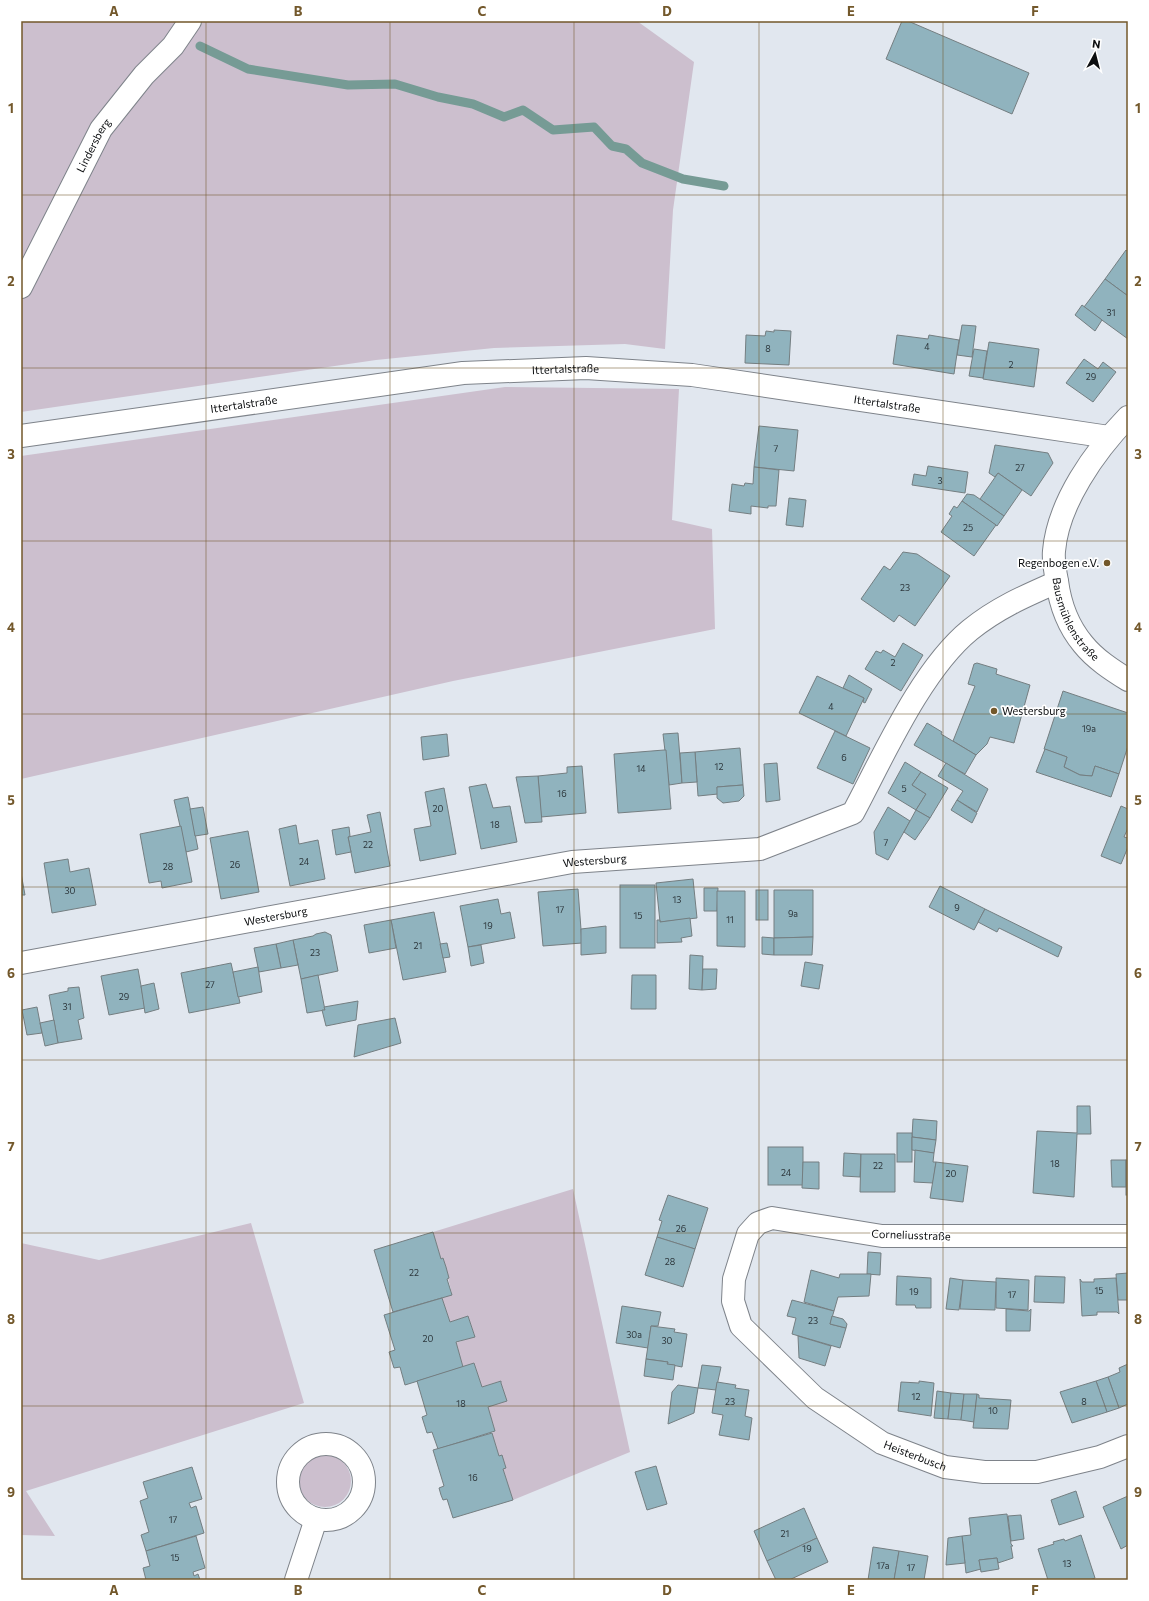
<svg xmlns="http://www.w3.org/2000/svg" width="1149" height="1601" viewBox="0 0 1149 1601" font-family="Commissioner,sans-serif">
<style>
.green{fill:#ccbfce}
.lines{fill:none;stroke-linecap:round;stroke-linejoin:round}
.stream{stroke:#769b95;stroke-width:9}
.building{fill:#90b3be;stroke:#747e81}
.minor-casing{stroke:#7e838a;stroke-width:24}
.tertiary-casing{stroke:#7e838a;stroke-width:24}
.minor{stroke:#fff;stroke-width:22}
.tertiary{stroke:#fff;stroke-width:22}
.grid{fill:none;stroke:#73582b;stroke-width:1;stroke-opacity:0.55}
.poi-dot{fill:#73582b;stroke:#fff;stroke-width:1.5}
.labels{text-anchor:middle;stroke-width:3.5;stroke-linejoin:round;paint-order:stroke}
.number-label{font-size:9px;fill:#2d373c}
.street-label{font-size:11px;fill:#0c0e10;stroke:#fff}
.poi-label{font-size:11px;fill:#0c0e10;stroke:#fff;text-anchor:end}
.neatline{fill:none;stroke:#73582b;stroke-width:1.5}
.grid-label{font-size:13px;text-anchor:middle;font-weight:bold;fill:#73582b}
</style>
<rect width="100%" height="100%" fill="#e1e7ef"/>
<g class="green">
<path d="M21,21H637L694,62L673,210L665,349L625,344L494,348L376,360L21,412Z"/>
<path d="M505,387L679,389L672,520L712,529L715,629L453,681L21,779V456Z"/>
<path d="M573,1189L630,1452L513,1500L503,1469L506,1468L502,1456H499L492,1433L495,1431L488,1407L506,1401L501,1383L500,1381L482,1387L474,1363L463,1367L456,1343L475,1336L468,1316L450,1322L442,1298L452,1294L443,1258L441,1259L433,1232Z"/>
<path d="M251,1223L304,1403L26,1491L55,1536L21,1535V1243L99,1260Z"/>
<circle cx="325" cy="1481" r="26"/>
</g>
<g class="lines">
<path class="stream" d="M200,46L248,69L348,85L395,84L438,97L473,104L504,117L523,110L553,130L594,127L612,146L626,149L642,163L683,179L724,186"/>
</g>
<g class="building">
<path d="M902,21H908L1029,73L1012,114L886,59Z"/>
<path d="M1126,250L1128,252V296L1105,279Z"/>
<path d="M1105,279L1128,296V339L1084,307Z"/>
<path d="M1082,305L1102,320L1095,331L1075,315Z"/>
<path d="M962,325L976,326L972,357L957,355Z"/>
<path d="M774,330L791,331L789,365L745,363L746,335L765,336L766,331L774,332Z"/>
<path d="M897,335L928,339L929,335L959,340L954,374L893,364Z"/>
<path d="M989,342L1039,349L1034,387L983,379Z"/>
<path d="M974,349L987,351L983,378L969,376Z"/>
<path d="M1084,359L1098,369L1103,362L1116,372L1093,402L1066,383Z"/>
<path d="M759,426L798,430L794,471L754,467Z"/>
<path d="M995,445L1048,453L1053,463L1031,496L998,473L995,477L989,473Z"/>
<path d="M928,466L968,472L965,493L912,485L914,474L926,476Z"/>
<path d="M754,467L779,470L776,506H768V508L751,506V514L729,511L732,484L744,486L745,483L753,484Z"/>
<path d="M998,473L1022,490L1004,516L980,499Z"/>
<path d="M967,494L974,495L1004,516L997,526L962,501Z"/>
<path d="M789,498L806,500L803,527L786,525Z"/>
<path d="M962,501L996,525L974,556L941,532L952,516L949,514L954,506L957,508Z"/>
<path d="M903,552L917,554L950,576L915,626L899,615L894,622L861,599L884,566L890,570Z"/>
<path d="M903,643L923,655L901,691L865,669L876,651L881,653L883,650L895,657Z"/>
<path d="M977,663L997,669L996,674L1030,685L1014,743L990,737L987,744L976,755L953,741L975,686L968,684L974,664Z"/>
<path d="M849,675L872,689L865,703L863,702L864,698L843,688Z"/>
<path d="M817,676L864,698L846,736L799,713Z"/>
<path d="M1063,691L1128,713V746L1119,774L1095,766L1092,776L1080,775L1064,767L1067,757L1044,749Z"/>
<path d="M927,723L942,732L941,734L976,755L965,774L914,745Z"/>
<path d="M835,731L870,748L853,784L817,768Z"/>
<path d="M678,733L682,783L669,785L663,734Z"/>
<path d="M447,734L449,756L423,760L421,737Z"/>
<path d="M740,748L743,785L717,787L718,794L698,796L695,752Z"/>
<path d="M1045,749L1067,757L1064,767L1080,775L1092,776L1095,766L1119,774L1111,797L1036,772Z"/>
<path d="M664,750H666L671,809L618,813L614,754Z"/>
<path d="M695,752L697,782L682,783L680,753Z"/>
<path d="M905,762L921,772L912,785L926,794L916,810L888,793Z"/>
<path d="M777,763L780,800L766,802L764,764Z"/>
<path d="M946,763L988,789L977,812L957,800L963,791L938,776Z"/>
<path d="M582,766L586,813L541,817L538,776L567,773V767Z"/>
<path d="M921,772L948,788L930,818L916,810L926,794L912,785Z"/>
<path d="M538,776L542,822L525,823L516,777Z"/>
<path d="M486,784L493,808L510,806L517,842L481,849L469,787Z"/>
<path d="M743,785L744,796L739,801L723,803L717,798V787Z"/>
<path d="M444,788L456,854L420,861L414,829L431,826L425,792Z"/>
<path d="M188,797L198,849L186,852L174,800Z"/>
<path d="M957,800L977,813L972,823L951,810Z"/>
<path d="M1121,806L1128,809V828L1124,837L1128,838V847L1121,864L1101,856Z"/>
<path d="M203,807L208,834L195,836L190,809Z"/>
<path d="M888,807L910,821L888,860L876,854L874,832Z"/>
<path d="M916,810L930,818L915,840L904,832Z"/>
<path d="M380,812L390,866L355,873L348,837L371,832L367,815Z"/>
<path d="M296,825L299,844L318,840L325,879L290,886L279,829Z"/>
<path d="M181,826L192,882L162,888L161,881L149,883L140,834Z"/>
<path d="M349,827L350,836L348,837L351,852L336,855L332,830Z"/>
<path d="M248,831L259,892L221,899L210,838Z"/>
<path d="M68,859L70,872L89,868L96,905L52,913L44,863Z"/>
<path d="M21,873L25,895H21Z"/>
<path d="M693,879L697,918L660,922L656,883Z"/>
<rect x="620" y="885" width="35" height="63"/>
<path d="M940,886L985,909L974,930L929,907Z"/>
<path d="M704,888H718L717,911H704Z"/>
<path d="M578,889L582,943L543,946L538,892Z"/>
<rect x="756" y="890" width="12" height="30"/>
<path d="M774,890H813V937L774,938Z"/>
<path d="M717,891H745V947L717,946Z"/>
<path d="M498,899L501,914L510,912L515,938L468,947L460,906Z"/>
<path d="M985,909L1062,947L1058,957L999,928L997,932L978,922Z"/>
<path d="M434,912L446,972L403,980L391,920Z"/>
<path d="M690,918L692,936L681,938L682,942L657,943V920H660V922Z"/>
<path d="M391,920L396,948L369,953L364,925Z"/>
<path d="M606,926V953L581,955V929Z"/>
<path d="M325,932L331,935L338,971L301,979L293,940L313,936L316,934Z"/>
<path d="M762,937L774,938V955L762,954Z"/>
<path d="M813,937L812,955H774V938Z"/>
<path d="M293,940L298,965L281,968L276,944Z"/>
<path d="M447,943L450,957L443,958L440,944Z"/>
<path d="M276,944L281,968L259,972L254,948Z"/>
<path d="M481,945L484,963L471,966L468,947Z"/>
<path d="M690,955L703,956L702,990L689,989Z"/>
<path d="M805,962L823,965L819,989L801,986Z"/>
<path d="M231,963L240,1003L189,1013L181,973Z"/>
<path d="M258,967L262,992L238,997L233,972Z"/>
<path d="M138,969L145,1008L109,1015L101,976Z"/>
<path d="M703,969H717L716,989L702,990Z"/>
<path d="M318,975L325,1010L307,1013L301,979Z"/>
<path d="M632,975H656V1009H631Z"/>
<path d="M154,983L159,1009L145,1013L141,986Z"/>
<path d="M79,987L84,1018L78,1020L82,1039L58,1043L49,995L68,991V988Z"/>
<path d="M358,1001L356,1020L326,1026L322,1010H325L324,1007Z"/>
<path d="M37,1007L42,1033L27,1035L22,1010Z"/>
<path d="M395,1018L401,1043L354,1057L358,1025Z"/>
<path d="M54,1020L58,1043L45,1046L40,1023Z"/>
<path d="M1077,1106H1090L1091,1134H1077L1074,1197L1033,1193L1037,1131L1077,1133Z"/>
<path d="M913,1119L937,1121L936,1140L912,1137Z"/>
<rect x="897" y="1133" width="15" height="29"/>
<path d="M912,1137L936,1140L934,1153L912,1150Z"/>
<rect x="768" y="1147" width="35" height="38"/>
<path d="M915,1150L934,1153L933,1162H936L933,1183L914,1182Z"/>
<path d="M844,1153L861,1154L860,1177L843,1176Z"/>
<path d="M861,1154H895V1192H860Z"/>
<path d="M1111,1160H1126V1187H1112Z"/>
<rect x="1126" y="1160" width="2" height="35"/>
<path d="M803,1162H819V1189L802,1188Z"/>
<path d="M936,1162L968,1166L963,1202L930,1198Z"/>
<path d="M668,1195L708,1208L695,1249L657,1237L662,1221L659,1220Z"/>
<path d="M433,1232L441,1259L443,1258L446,1267L449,1278L447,1279L452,1295L393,1312L374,1250Z"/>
<path d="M657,1237L695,1249L683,1287L645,1275Z"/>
<path d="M868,1252L881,1253L880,1275L867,1274Z"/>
<path d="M811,1270L839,1278L840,1274H871L869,1296L838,1297L834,1311L804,1302Z"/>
<path d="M1128,1273V1300H1118L1116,1274Z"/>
<path d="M897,1276L931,1278V1308H916L915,1305H896Z"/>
<path d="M1035,1276L1065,1277L1064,1303L1034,1302Z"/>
<path d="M950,1278L963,1280L959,1310L946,1309Z"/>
<path d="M996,1278L1029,1280L1028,1310L996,1308Z"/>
<path d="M1116,1278L1119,1314L1117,1312H1097V1315L1082,1316L1080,1279L1082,1282H1094V1279Z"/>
<path d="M963,1280L996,1282L995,1310L960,1309Z"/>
<path d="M442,1298L450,1322L468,1316L475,1337L456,1342L463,1367L405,1385L400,1367L394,1368L389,1352L395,1350L384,1315Z"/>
<path d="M792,1300L834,1311L830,1324L846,1328L840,1348L792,1334L796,1318L787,1316Z"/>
<path d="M622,1306L661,1312L658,1326H651L648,1348L616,1343Z"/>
<path d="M1006,1309L1029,1311L1031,1309L1030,1331H1006Z"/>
<path d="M832,1316L843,1319L847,1324L846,1328L830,1324Z"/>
<path d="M651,1326L675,1329L674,1332L687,1334L682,1367L667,1364L668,1362L646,1359Z"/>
<path d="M798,1336L831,1346L825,1366L799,1358Z"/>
<path d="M646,1359L668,1362L667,1364L675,1365L673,1380L644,1376Z"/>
<path d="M474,1363L482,1387L501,1381V1383L507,1401L488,1407L495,1431L438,1449L432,1432L427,1433L422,1417L427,1415L417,1381Z"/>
<path d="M1128,1364V1404L1119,1408L1108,1377L1120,1372L1119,1368Z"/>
<path d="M702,1365L721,1367L716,1390L698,1388Z"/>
<path d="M1108,1377L1119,1408L1107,1412L1096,1381Z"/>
<path d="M919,1381L934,1383L931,1416L898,1411L901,1382L919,1383Z"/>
<path d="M1096,1381L1107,1412L1072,1423L1060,1392Z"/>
<path d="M717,1382L736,1385L735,1388L749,1390L745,1416L752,1418L749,1440L719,1435L723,1415L712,1413Z"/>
<path d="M678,1385L698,1388L694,1413L668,1424L672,1392Z"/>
<path d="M937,1391L951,1393L948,1419L934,1418Z"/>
<path d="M951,1393L964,1394L961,1420L948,1419Z"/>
<path d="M964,1394H977L974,1422L961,1420Z"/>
<path d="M977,1394L979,1395V1398L1011,1400L1008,1429L973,1428Z"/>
<path d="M492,1433L499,1456L502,1455L506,1468L503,1469L513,1500L453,1518L447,1499L443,1500L441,1495L439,1488L444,1486L433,1450Z"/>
<path d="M656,1466L667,1504L647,1510L635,1472Z"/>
<path d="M192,1467L202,1499L189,1503L191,1508L196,1506L204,1533L146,1551L141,1535L149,1532L140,1501L148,1498L143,1482Z"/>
<path d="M1076,1491L1084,1517L1059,1525L1051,1500Z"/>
<path d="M1128,1496V1545L1121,1549L1103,1507Z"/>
<path d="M804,1508L817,1538L767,1561L754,1531Z"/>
<path d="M1007,1514L1011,1544L1013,1546H1011L1013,1558L998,1563L997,1558L979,1560L981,1569L966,1573L962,1536L971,1535L969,1518Z"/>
<path d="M1021,1515L1024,1539L1011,1541L1008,1516Z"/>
<path d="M1081,1535L1095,1578L1090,1580H1048L1038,1549L1054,1544L1053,1542L1064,1539L1065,1541Z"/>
<path d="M196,1536L205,1568L193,1572L194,1576L198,1574L200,1580H146L143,1568L150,1566L146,1551Z"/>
<path d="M962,1536L965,1563L946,1565L948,1538Z"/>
<path d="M817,1538L828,1562L789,1580H776L767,1561Z"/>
<path d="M873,1547L899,1551L894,1580H868Z"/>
<path d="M899,1551L928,1556L924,1580H894Z"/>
<path d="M997,1558L999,1569L981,1572L979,1560Z"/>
</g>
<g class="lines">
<g class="minor-casing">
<g id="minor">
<path id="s1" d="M21,287L101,129L144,75L173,46L190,21"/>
<path id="s2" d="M21,436L463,373L586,368L692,375L1109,437"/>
<path id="s3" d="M21,963L572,862L760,849L853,813C883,757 921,670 970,630C997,608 1025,596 1057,582"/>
<path id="s4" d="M1128,1236H882L772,1218L758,1223L748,1234L734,1279L733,1301L741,1326L815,1398L882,1443L945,1467L984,1472H1037L1100,1457L1128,1446"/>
<circle cx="326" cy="1482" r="38"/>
<path d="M296,1580L316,1519"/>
</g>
</g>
<g class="tertiary-casing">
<g id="tertiary">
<path id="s5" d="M1128,417C1095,451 1058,503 1054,551C1053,561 1055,571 1057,581C1060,604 1068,626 1083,644C1095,659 1112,670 1128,680"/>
</g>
</g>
<use href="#minor" class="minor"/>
<use href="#tertiary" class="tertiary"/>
</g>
<path class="grid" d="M206,21V1580M390,21V1580M574,21V1580M759,21V1580M943,21V1580M21,195H1128M21,368H1128M21,541H1128M21,714H1128M21,887H1128M21,1060H1128M21,1233H1128M21,1406H1128"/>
<g class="poi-dot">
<circle cx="1107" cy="563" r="4"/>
<circle cx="994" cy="711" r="4"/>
</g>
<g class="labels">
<g class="number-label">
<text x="1111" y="316">31</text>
<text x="927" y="350">4</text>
<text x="768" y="352">8</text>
<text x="1011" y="368">2</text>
<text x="1091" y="380">29</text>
<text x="776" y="452">7</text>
<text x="1020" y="471">27</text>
<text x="940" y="484">3</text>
<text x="968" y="531">25</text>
<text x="905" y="591">23</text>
<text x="893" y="666">2</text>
<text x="831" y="710">4</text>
<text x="1089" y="732">19a</text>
<text x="844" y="761">6</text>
<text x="719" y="770">12</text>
<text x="641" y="772">14</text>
<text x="904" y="792">5</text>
<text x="562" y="797">16</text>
<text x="438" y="812">20</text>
<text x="495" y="828">18</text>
<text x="886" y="846">7</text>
<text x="368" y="848">22</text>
<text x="304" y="865">24</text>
<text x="235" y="868">26</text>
<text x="168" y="870">28</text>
<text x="70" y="894">30</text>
<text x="677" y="903">13</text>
<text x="957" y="911">9</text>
<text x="560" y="913">17</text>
<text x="793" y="917">9a</text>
<text x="638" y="919">15</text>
<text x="730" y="923">11</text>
<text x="488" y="929">19</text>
<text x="418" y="949">21</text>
<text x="315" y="956">23</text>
<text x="210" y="988">27</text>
<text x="124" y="1000">29</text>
<text x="67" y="1010">31</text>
<text x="1055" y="1167">18</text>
<text x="878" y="1169">22</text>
<text x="786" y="1176">24</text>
<text x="951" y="1177">20</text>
<text x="681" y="1232">26</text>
<text x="670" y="1265">28</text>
<text x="414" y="1276">22</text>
<text x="1099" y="1294">15</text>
<text x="914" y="1295">19</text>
<text x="1012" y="1298">17</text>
<text x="813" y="1324">23</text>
<text x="634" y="1338">30a</text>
<text x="428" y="1342">20</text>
<text x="667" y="1344">30</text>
<text x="916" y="1400">12</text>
<text x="730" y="1405">23</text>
<text x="1084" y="1405">8</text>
<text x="461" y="1407">18</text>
<text x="993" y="1414">10</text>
<text x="473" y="1481">16</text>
<text x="173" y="1523">17</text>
<text x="785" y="1537">21</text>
<text x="807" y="1552">19</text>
<text x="175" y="1561">15</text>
<text x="1067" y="1567">13</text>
<text x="883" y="1569">17a</text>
<text x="911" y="1571">17</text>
</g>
<g class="street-label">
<text dy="4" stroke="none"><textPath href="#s1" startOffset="159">Lindersberg</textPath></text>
<text dy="4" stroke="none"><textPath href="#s2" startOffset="549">Ittertalstraße</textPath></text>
<text dy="4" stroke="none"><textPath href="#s2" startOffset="225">Ittertalstraße</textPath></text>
<text dy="4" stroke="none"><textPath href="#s2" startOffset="873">Ittertalstraße</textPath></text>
<text dy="4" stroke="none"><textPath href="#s5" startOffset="229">Bausmühlenstraße</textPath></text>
<text dy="4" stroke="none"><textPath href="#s3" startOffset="583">Westersburg</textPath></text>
<text dy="4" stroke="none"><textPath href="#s3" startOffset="259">Westersburg</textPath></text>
<text transform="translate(911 1235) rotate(2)" y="4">Corneliusstraße</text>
<text dy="4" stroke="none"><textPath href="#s4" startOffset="702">Heisterbusch</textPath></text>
</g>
<g class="poi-label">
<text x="1099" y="567">Regenbogen e.V.</text>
<text x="1002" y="715" text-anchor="start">Westersburg</text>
</g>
</g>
<rect width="1149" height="1601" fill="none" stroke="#ffffff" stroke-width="44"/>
<g transform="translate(1095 54) rotate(7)" stroke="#ffffff" stroke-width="3" paint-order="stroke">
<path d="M0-3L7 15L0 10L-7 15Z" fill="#0c0e10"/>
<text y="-6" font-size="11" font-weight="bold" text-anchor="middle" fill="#0c0e10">N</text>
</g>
<rect x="22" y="22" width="1105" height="1557" class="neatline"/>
<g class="grid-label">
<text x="114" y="16">A</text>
<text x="298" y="16">B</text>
<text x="482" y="16">C</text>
<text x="667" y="16">D</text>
<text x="851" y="16">E</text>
<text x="1035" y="16">F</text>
<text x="11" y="113">1</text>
<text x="1138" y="113">1</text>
<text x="11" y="286">2</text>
<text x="1138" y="286">2</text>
<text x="11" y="459">3</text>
<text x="1138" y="459">3</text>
<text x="11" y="632">4</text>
<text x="1138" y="632">4</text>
<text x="11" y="805">5</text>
<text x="1138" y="805">5</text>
<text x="11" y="978">6</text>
<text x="1138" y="978">6</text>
<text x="11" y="1151">7</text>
<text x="1138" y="1151">7</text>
<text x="11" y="1324">8</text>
<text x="1138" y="1324">8</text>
<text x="11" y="1497">9</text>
<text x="1138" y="1497">9</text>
<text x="114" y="1595">A</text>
<text x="298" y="1595">B</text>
<text x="482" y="1595">C</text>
<text x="667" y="1595">D</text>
<text x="851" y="1595">E</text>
<text x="1035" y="1595">F</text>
</g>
</svg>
